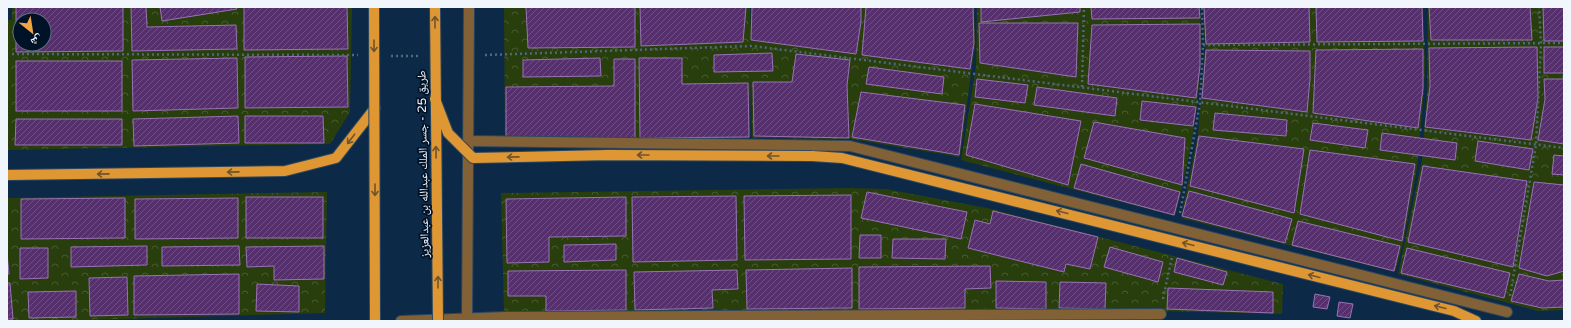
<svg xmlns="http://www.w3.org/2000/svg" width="1571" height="328" viewBox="0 0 1571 328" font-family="'Varela Round','Noto Naskh Arabic',sans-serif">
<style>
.park{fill:url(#park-crowns);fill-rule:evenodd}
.building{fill:url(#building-hatch);stroke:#9972b5;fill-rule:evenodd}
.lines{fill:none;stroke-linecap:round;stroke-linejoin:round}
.minor-casing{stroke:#2c4760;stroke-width:12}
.major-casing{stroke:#2c4760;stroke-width:12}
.path{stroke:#50677d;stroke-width:2.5;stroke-dasharray:2 3;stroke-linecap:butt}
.minor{stroke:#836137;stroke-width:10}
.major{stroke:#df9734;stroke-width:10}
.major-bridge-casing{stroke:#2c4760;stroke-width:12;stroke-linecap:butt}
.major-bridge{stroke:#df9734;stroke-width:10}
.oneway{stroke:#70542e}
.labels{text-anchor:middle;stroke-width:3.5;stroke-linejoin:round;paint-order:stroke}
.street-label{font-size:12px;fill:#f0f6fc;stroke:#001227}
</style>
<defs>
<pattern id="park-crowns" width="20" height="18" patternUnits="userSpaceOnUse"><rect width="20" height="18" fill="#283e0c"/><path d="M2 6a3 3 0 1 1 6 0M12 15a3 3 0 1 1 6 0" fill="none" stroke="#485a30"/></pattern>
<pattern id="building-hatch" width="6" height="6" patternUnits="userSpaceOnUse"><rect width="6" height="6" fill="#55306d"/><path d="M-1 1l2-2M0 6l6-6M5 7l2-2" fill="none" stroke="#6e4f83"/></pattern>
</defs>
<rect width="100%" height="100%" fill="#0c2a47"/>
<g class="park">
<path d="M12,7H352L350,112L330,144L7,150V20H12ZM20,20H44V44H20Z"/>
<path d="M504,7H750L751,31L752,7H974L975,44L960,157L851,139L752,138L751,72L750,138L505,141Z"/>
<path d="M977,7H1200C1201,27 1201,48 1200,68C1198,118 1187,169 1175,216L961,160L976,66Z"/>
<path d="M1203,7H1423L1425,65L1424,90L1417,168L1403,244L1395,272L1181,218L1198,134L1205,49Z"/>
<path d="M1428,7H1564V310L1538,311L1398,274L1422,160L1427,92Z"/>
<path d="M851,188L886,189L987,208L1283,284L1282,314L1116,310L504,312L501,193Z"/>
<path d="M327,192L325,313L50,321H7V198Z"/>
</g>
<g class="building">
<path d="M16,7H123V51L16,52ZM20,20H44V44H20Z"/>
<path d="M131,7H146L147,27L236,25L237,49L132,51Z"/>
<path d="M160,7H236L237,9L162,21Z"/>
<path d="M244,7H347L348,49L244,50Z"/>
<path d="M526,7H635V47L528,48Z"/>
<path d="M640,7H746L743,42L641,46Z"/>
<path d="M752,7H861V22L856,54L751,40Z"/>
<path d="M866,7H973L974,43L970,69L862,55Z"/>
<path d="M981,7H1080V12L981,22Z"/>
<path d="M1091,7H1199L1200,18L1092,19Z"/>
<path d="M1204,7H1309L1310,42L1206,44Z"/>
<path d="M1316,7H1422L1423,41L1317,42Z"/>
<path d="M1429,7H1530L1532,40H1431Z"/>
<path d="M1543,7H1564V41H1544Z"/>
<path d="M979,23H1078L1076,77L980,63Z"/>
<path d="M1200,24V66L1196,98L1088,84L1092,25Z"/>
<path d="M1537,47L1538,98L1531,140L1425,127L1430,86L1429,48Z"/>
<rect x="1544" y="47" width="20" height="26"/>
<path d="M1423,49V88L1418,128L1313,113L1316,50Z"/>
<path d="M1206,50L1310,51V79L1307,112L1202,98Z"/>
<path d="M772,53L773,71L714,72V55Z"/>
<path d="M796,54L850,60L847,85L849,138L754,136L753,82H792Z"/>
<path d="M347,56L348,107L245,108V57Z"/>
<path d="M237,58L238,108L133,111L132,60Z"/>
<path d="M600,58L601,76L523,77V60Z"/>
<path d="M639,58H682V84L748,83L749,137L640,138Z"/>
<path d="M614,59H635V138L506,139V87L614,86Z"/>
<rect x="16" y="61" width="106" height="50"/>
<path d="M869,67L944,77L942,94L866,84Z"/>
<path d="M977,79L1028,85L1025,103L975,97Z"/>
<path d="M1544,79H1564V144L1538,140L1545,99Z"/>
<path d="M1037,87L1117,98L1115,116L1034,105Z"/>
<path d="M861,92L965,105L959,155L852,137Z"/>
<path d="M1142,101L1196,107L1193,126L1140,120Z"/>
<path d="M975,104L1081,121L1068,185L966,155Z"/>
<path d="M1215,113L1287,120L1286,136L1213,130Z"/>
<path d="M238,116L239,143L134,146L133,119Z"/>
<path d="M245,116H323L324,143H245Z"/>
<path d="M16,119H122V145H15Z"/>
<path d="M1094,122L1185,138L1182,185L1084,158Z"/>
<path d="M1313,123L1368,130L1365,148L1310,140Z"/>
<path d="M1382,133L1457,143L1455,160L1380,150Z"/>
<path d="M1199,136L1304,149L1294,213L1190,186Z"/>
<path d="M1478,141L1533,149L1529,170L1475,161Z"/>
<path d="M1310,150L1415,164L1402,241L1300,214Z"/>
<path d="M1554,155L1564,156V175L1552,174Z"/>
<path d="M1081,164L1180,192L1174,215L1074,188Z"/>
<path d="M1423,166L1527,181L1513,267L1408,242Z"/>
<path d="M1534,182L1564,185V271L1547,276L1519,268Z"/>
<path d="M1189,191L1292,219L1285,243L1182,216Z"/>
<path d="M867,192L967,212L961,239L861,218Z"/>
<path d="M851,195V259L745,260L744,196Z"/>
<path d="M736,196L737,260L633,262L632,197Z"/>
<rect x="246" y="197" width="77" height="41"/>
<path d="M626,197V236L549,237V262L507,263L506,199Z"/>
<path d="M125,198V238L21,239V199Z"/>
<path d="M238,198V238L135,239V199Z"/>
<path d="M993,211L1098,237L1090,269L1066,264L1064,272L968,248L975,220L990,224Z"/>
<path d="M1298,221L1400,246L1394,271L1292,245Z"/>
<path d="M860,235H881V258H859Z"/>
<path d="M893,239H946L945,259L892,258Z"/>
<path d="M616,244V260L564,262V245Z"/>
<path d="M147,246V265L71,267V247Z"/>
<path d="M239,246L240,265L162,266V247Z"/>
<path d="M324,246V279L274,280V266L247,267L246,247Z"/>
<path d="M1110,247L1163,262L1158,282L1104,267Z"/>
<path d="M20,248H48V278L20,279Z"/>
<path d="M1407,248L1510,273L1504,298L1401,273Z"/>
<path d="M7,253L9,274H7Z"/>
<path d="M1177,258L1227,272L1223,285L1174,272Z"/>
<path d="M990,266L991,288L965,289V308L859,309V267Z"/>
<path d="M852,268V308L747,309L746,270Z"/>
<path d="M626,270V310L546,311V296H508V271Z"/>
<path d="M737,270L738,289L712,290L713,308L635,310L634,272Z"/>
<path d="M239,274V314L134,315V276Z"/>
<path d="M1519,274L1549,281L1564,280V307L1542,308L1511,301Z"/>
<path d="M127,277L128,315L90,316L89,278Z"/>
<path d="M996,281L1046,282V309L996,308Z"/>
<path d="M1060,282L1106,283L1105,309L1059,308Z"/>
<path d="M7,283H10L13,319H7Z"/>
<path d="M257,284L299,286V312L256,311Z"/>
<path d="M1168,288L1273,292V313L1167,309Z"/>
<path d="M76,291V317L29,318L28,292Z"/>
<path d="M1315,294L1330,297L1327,309L1313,307Z"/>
<path d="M1339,302L1353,304L1350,318L1337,316Z"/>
</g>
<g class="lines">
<g class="minor-casing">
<g id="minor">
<path d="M468,141L850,146L1507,312"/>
<path d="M401,321L506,317L1161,314"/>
<path d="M467,321L469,7"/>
</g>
</g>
<g class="major-casing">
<g id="major">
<path d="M812,156L842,158L1454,311L1476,321"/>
<path d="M7,175L285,171L336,158L375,108"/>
</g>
</g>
<g class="path">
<path d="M1203,45L1564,43"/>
<path d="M12,54L358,55"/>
<path d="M485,55L752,46L1564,148"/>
<path d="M391,56H420"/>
<path d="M1082,87L1084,7"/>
<path d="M1180,213L1200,103L1203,45L1202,7"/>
<path d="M1510,296L1536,145L1541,43L1539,7"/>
<path d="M1163,299L1172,257"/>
</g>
<use href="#minor" class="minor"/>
<use href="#major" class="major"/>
<g class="major-bridge-casing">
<g id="major-bridge">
<path d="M374,7L375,321"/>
<path d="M435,7L438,321"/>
<path d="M435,99L448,133L473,158L608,155L812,156"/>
</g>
</g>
<use href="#major-bridge" class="major-bridge"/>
</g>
<defs><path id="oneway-shaft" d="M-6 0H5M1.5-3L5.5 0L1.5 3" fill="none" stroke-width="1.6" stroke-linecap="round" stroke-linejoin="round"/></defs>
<g class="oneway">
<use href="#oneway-shaft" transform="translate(435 22) rotate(-90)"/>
<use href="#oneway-shaft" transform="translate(374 46) rotate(90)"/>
<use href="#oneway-shaft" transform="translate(351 139) rotate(127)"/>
<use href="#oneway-shaft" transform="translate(436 152) rotate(-91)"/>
<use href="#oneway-shaft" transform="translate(643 155) rotate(-180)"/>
<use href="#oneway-shaft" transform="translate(773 156) rotate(-180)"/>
<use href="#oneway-shaft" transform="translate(513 157) rotate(179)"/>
<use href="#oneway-shaft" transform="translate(233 172) rotate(179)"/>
<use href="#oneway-shaft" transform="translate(103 174) rotate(179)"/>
<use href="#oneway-shaft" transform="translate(375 190) rotate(90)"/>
<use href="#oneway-shaft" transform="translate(1062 212) rotate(-166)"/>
<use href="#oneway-shaft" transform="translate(1188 244) rotate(-166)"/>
<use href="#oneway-shaft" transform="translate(1314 276) rotate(-166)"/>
<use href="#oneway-shaft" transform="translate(438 282) rotate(-90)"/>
<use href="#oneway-shaft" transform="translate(1440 307) rotate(-166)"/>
</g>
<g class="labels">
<g class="street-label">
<text transform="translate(423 164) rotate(-91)" y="4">طريق 25 - جسر الملك عبدالله بن عبدالعزيز</text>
</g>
</g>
<rect width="1571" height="328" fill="none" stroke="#f0f6fc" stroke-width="16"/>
<g transform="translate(32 32) rotate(150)"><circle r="19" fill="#001227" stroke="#606d7c"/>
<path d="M0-3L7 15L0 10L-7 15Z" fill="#f1a540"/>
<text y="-6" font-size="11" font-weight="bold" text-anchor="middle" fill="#f0f6fc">ش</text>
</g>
</svg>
